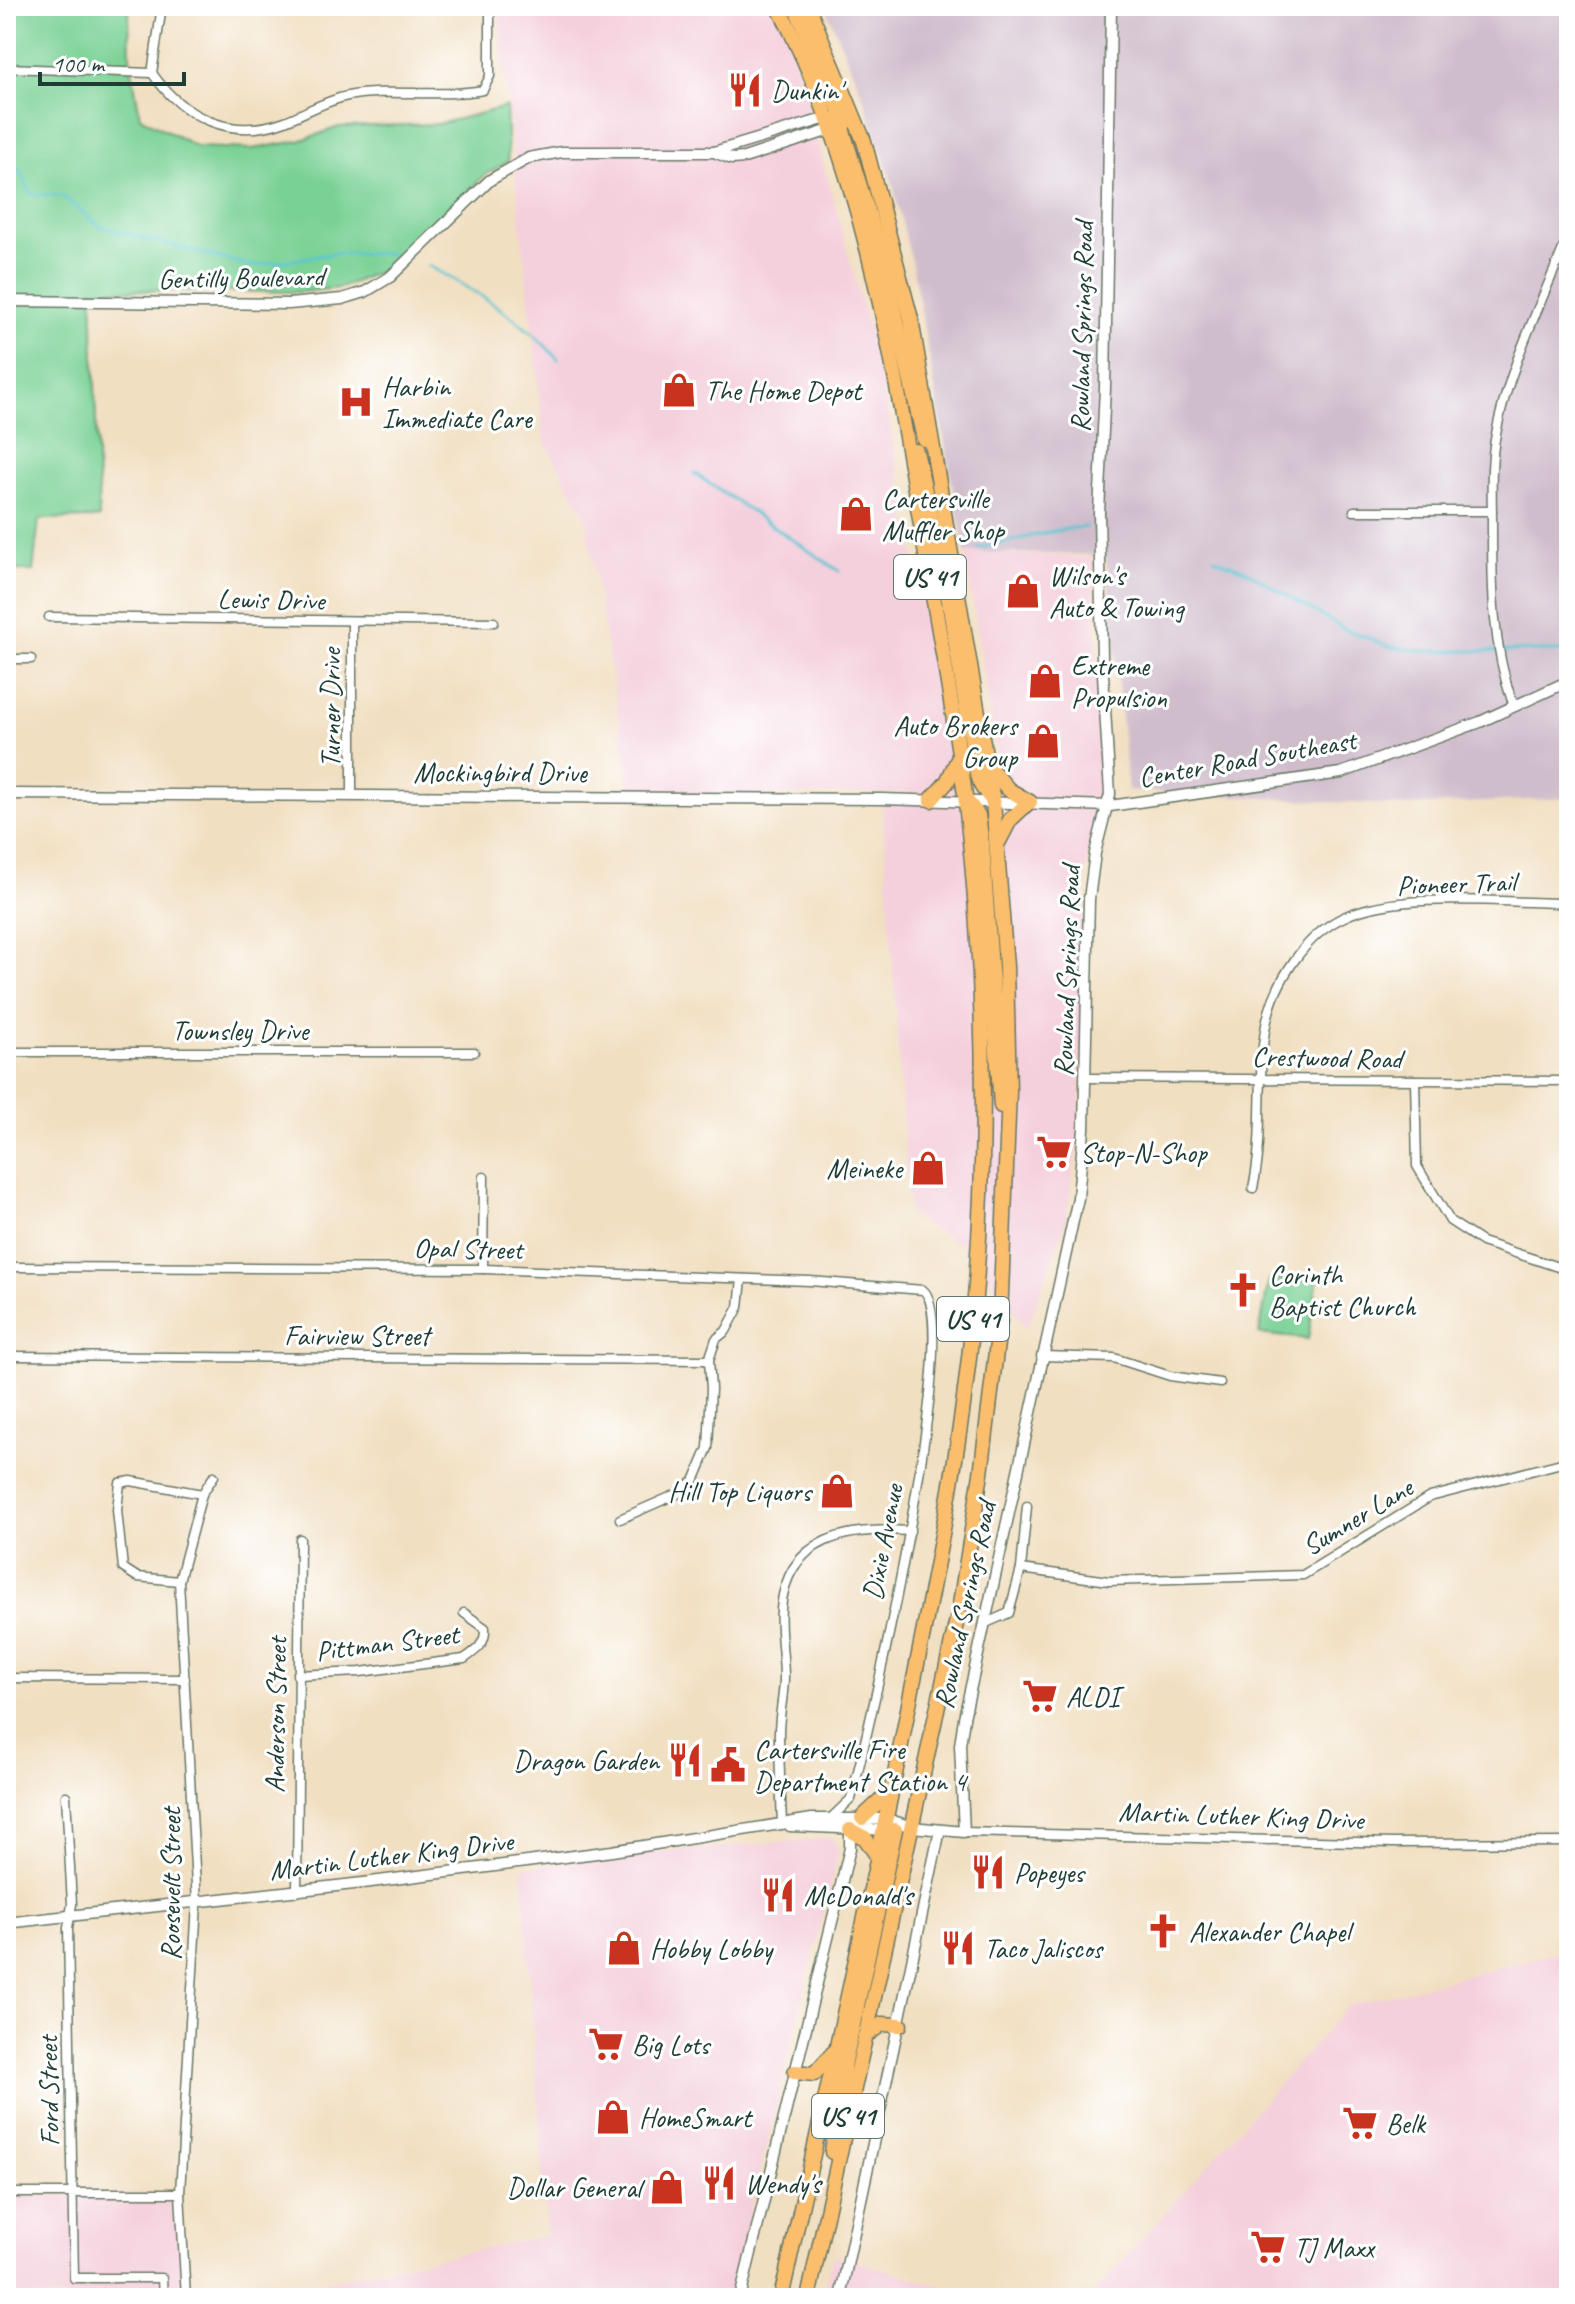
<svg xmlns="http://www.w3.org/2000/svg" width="1575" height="2304" viewBox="0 0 1575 2304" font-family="Caveat,sans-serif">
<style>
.built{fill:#f4cfdc}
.industrial{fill:#d0bdcc}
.green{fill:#7ad195;stroke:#4c8764;stroke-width:2}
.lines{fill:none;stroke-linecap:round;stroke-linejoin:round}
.stream{stroke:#59c5d1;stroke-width:3}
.minor-casing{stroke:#687665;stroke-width:11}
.tertiary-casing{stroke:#687665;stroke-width:13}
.primary-casing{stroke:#687665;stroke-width:17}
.minor{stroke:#fff;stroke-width:8}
.tertiary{stroke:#fff;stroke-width:10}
.primary{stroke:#fabe6d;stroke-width:14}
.labels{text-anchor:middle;stroke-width:6;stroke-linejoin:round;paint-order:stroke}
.shield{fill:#fff;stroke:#627771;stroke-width:2}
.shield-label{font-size:26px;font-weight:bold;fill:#1f3d34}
.poi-label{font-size:28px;fill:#1f3d34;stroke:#fff;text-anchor:start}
.street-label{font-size:28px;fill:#1f3d34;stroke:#fff}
</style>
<rect width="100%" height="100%" fill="#fff"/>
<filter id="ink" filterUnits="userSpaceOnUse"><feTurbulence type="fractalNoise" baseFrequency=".0125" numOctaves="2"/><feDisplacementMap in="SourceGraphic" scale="16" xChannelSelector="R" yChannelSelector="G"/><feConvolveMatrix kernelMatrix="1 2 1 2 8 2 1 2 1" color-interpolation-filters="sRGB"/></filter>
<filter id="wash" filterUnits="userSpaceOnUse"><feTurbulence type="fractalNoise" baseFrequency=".006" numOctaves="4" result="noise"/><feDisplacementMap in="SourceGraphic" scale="32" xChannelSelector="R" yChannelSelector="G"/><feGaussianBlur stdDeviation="1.8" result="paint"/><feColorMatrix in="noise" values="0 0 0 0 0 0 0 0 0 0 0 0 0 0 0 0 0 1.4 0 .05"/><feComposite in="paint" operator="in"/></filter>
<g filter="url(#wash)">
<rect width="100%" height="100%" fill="#f1dfc1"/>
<g class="built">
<path d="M511,6H775L784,18L881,375L958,792L632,797L585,515L544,440L498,11Z"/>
<path d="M965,552L1093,557L1103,795L1085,874L1079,1137L1065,1224L1027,1328L965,1248L909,1214L882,799L1002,789Z"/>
<path d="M832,1838L839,1850L729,2298H241L547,2236L522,1868L655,1852Z"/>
<path d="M1569,1949V2298H1090L1348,2006Z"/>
<path d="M180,2193L186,2298H6V2196Z"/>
<path d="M833,2256L861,2262L980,2298H822Z"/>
</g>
<path class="industrial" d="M825,6H1569V798L1404,806L1128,790L1106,555L965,552L913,268L893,185L862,94Z"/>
<g class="green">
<path d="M6,6H129L130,58L140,117L197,147L252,149L299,141L339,127L438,124L506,107L508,161L484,176L383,270L340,288L301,292L92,290L99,518L39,519L33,571L6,569Z"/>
<path d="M1318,1279L1308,1339L1259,1334L1269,1280Z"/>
</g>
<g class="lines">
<g class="stream">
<path d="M6,153L23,175L31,194L62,196L101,227L252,266L337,253L392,254"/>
<path d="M429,266C480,294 519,316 558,359"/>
<path d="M694,473L839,571"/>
<path d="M978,548C1015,542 1049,529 1086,527"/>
<path d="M1214,558L1245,570L1342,628L1391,647L1424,651H1569"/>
</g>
</g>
</g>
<g filter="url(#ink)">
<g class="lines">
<g class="minor-casing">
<g id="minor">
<path d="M162,6L152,73C183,118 232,141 285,121C305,113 327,100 348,96C388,88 438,98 483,90L490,76V6"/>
<path d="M6,68L152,73"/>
<path d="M1354,511H1492"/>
<path d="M6,608H10"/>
<path d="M49,617L494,622"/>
<path d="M352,622V794"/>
<path d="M6,659H31"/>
<path d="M1513,704C1492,645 1492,587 1492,525C1492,494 1490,463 1496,434C1509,365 1544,298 1569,234"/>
<path d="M6,1052H474"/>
<path d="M1085,1078L1569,1081"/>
<path d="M1415,1080L1417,1166L1450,1221L1482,1242L1558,1267H1569"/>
<path d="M1253,1188C1265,1135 1256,1079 1266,1025C1274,983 1305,934 1346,916C1402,891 1506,903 1569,903"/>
<path d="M6,1267L483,1269L810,1281L923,1290C965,1322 868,1734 851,1799L831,1818"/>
<path d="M483,1269L484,1177"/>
<path d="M6,1356L709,1360"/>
<path d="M1041,1356L1114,1358L1170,1376L1220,1383"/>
<path d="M620,1519L677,1494L694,1481L708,1448L711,1389L709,1360L716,1339L726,1331L739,1307L742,1279"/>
<path d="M1021,1569L1027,1506"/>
<path d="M179,1581L137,1577L123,1568L117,1510L120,1483L131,1481L202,1494"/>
<path d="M986,1623L1009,1613L1021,1569L1109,1581L1303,1575L1430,1497L1569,1461"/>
<path d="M297,1675L360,1672L464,1659C477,1650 486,1644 485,1628L464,1613"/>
<path d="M6,1678L185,1679"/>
<path d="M66,1796L72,1904L68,1928L74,2278H162L163,2298"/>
<path d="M782,1825C781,1794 779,1763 779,1733C779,1714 784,1696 784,1677C784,1655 779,1631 781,1609C787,1536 850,1527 910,1531"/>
<path d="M964,1832L1393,1843L1569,1842"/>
<path d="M297,1892L300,1539"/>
<path d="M6,2193H180"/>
<path d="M186,2298L180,2193L197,1903L179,1581L202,1494L214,1476"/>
</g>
</g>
<g class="tertiary-casing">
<g id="tertiary">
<path d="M714,152L732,159L744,158L836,128"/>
<path d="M6,301L289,304L342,299L365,292L390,277L490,180L529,158L562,152H714L830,117"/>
<path d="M6,794L882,799L1110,806L1341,773L1480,722L1569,681"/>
<path d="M790,1826L890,1830"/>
<path d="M6,1923L363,1883L612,1851L812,1819H887L912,1827L964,1832L960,1745L964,1718L1078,1198L1084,1129L1089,899L1095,853L1110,794L1102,657L1099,513L1105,388L1111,6"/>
<path d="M740,2298L850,1848V1830"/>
<path d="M840,2298L940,1830"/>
</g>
</g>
<g class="primary-casing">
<g id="primary">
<path d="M778,6C862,166 891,348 921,525C936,617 954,709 966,803C984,962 988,1124 976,1284C966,1421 939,1555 912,1689C872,1893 826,2096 781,2298"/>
<path d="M795,6L845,123"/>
<path d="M808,6L864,141L911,319L993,801L1006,966L1009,1092L1000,1319L981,1474L959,1610L808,2298"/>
<path d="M839,118L883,261L924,439"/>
<path d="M916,451L947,589L977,773L982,787L992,800"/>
<path d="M989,767L1009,790L1030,802"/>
<path d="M931,800L947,782L959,757"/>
<path d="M966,800L978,815L982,845L1001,1106"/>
<path d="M998,843L1010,820L1029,802"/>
<path d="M862,1818L890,1792"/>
<path d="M850,1830L865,1838L878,1857"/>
<path d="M865,2036L882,2024L900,2025"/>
<path d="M795,2072L814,2074L833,2053"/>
<path d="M832,2152L845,2061L895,1830"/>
</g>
</g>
<use href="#minor" class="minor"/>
<use href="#tertiary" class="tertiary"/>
<use href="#primary" class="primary"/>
</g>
</g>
<defs>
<g id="restaurant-bare" transform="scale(2.76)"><path d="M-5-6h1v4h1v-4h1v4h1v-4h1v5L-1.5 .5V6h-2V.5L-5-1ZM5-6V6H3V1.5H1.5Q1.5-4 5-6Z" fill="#c8321e" stroke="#fff" stroke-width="2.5" paint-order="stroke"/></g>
<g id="shop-bare" transform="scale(2.76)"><path d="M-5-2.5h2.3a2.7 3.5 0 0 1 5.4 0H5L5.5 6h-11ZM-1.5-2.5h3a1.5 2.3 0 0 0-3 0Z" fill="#c8321e" stroke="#fff" stroke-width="2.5" paint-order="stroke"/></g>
<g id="hospital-bare" transform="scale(2.76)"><path d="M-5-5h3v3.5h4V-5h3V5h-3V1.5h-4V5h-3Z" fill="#c8321e" stroke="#fff" stroke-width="2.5" paint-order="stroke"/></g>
<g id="supermarket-bare" transform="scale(2.76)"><path d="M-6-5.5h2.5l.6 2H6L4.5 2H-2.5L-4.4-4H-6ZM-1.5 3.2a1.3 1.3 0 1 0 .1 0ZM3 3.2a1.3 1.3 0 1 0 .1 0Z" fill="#c8321e" stroke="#fff" stroke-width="2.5" paint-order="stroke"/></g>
<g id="church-bare" transform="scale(2.76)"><path d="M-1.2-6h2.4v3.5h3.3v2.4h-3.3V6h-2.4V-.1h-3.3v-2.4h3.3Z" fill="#c8321e" stroke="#fff" stroke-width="2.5" paint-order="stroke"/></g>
<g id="civic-bare" transform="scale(2.76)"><path d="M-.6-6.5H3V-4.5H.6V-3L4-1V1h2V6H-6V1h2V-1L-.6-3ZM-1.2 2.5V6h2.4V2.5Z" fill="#c8321e" stroke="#fff" stroke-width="2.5" paint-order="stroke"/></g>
</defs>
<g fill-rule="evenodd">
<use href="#restaurant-bare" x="745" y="90"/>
<use href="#shop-bare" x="679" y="390"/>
<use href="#hospital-bare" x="356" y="402"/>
<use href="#shop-bare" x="856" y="514"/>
<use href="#shop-bare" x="1023" y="591"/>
<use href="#shop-bare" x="1045" y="681"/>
<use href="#shop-bare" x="1043" y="741"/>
<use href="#supermarket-bare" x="1054" y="1152"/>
<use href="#shop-bare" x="928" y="1168"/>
<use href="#church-bare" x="1243" y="1290"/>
<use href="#shop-bare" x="837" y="1491"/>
<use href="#supermarket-bare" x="1040" y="1696"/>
<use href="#restaurant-bare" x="685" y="1760"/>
<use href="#civic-bare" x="728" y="1765"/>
<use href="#restaurant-bare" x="988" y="1872"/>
<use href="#restaurant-bare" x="778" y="1895"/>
<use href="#church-bare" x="1163" y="1931"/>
<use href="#shop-bare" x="624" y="1948"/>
<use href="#restaurant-bare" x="958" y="1948"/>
<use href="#supermarket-bare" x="606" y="2044"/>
<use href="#shop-bare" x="613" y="2117"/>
<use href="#supermarket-bare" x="1360" y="2123"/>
<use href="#restaurant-bare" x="719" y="2183"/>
<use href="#shop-bare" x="667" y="2187"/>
<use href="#supermarket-bare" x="1268" y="2247"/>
</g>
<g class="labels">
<g class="shield">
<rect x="894" y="555" width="72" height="44" rx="6"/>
<rect x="937" y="1297" width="72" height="44" rx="6"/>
<rect x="812" y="2094" width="72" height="44" rx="6"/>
</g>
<g class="shield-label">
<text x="930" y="586">US 41</text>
<text x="973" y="1328">US 41</text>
<text x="848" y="2125">US 41</text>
</g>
<g class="poi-label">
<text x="771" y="100">Dunkin'</text>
<text x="382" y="396">Harbin<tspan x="382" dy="32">Immediate Care</tspan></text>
<text x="705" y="400">The Home Depot</text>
<text x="882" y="508">Cartersville<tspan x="882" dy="32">Muffler Shop</tspan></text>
<text x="1049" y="585">Wilson's<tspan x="1049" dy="32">Auto &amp; Towing</tspan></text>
<text x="1071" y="675">Extreme<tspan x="1071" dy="32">Propulsion</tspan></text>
<text x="1017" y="735" text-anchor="end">Auto Brokers<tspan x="1017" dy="32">Group</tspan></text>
<text x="1080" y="1162">Stop-N-Shop</text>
<text x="902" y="1178" text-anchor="end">Meineke</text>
<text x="1269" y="1284">Corinth<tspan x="1269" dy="32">Baptist Church</tspan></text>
<text x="811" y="1501" text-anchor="end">Hill Top Liquors</text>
<text x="1066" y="1706">ALDI</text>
<text x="754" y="1759">Cartersville Fire<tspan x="754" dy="32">Department Station 4</tspan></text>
<text x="659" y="1770" text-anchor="end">Dragon Garden</text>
<text x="1014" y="1882">Popeyes</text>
<text x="804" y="1905">McDonald's</text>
<text x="1189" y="1941">Alexander Chapel</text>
<text x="650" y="1958">Hobby Lobby</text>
<text x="984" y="1958">Taco Jaliscos</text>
<text x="632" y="2054">Big Lots</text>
<text x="639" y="2127">HomeSmart</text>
<text x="1386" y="2133">Belk</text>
<text x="745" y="2193">Wendy's</text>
<text x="641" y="2197" text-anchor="end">Dollar General</text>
<text x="1294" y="2257">TJ Maxx</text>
</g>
<g class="street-label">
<text transform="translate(241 277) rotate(-1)" y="10">Gentilly Boulevard</text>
<text transform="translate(1081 327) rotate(-89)" y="10">Rowland Springs Road</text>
<text transform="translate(271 599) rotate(1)" y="10">Lewis Drive</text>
<text transform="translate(330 708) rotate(-90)" y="10">Turner Drive</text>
<text transform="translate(1247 758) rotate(-10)" y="10">Center Road Southeast</text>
<text x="500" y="782">Mockingbird Drive</text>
<text transform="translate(1456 883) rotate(-2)" y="10">Pioneer Trail</text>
<text transform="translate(1066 971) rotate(-88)" y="10">Rowland Springs Road</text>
<text x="240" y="1040">Townsley Drive</text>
<text transform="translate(1327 1057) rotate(1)" y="10">Crestwood Road</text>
<text transform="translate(468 1248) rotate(1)" y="10">Opal Street</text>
<text x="357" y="1345">Fairview Street</text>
<text transform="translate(1357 1516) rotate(-31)" y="10">Sumner Lane</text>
<text transform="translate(882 1542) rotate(-79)" y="10">Dixie Avenue</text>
<text transform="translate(964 1605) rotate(-78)" y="10">Rowland Springs Road</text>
<text transform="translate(387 1642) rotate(-7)" y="10">Pittman Street</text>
<text transform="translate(275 1715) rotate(-89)" y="10">Anderson Street</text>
<text transform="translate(1241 1815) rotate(2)" y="10">Martin Luther King Drive</text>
<text transform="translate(391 1855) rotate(-7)" y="10">Martin Luther King Drive</text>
<text transform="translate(170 1884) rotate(-90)" y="10">Roosevelt Street</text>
<text transform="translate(48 2091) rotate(-91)" y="10">Ford Street</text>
</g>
</g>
<rect width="1575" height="2304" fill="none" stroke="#fff" stroke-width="32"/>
<path d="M40 72v12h144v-12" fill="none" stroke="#1f3d34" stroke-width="4"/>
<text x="52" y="72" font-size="24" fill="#1f3d34" stroke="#ffffff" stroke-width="6" paint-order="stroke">100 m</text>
</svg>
